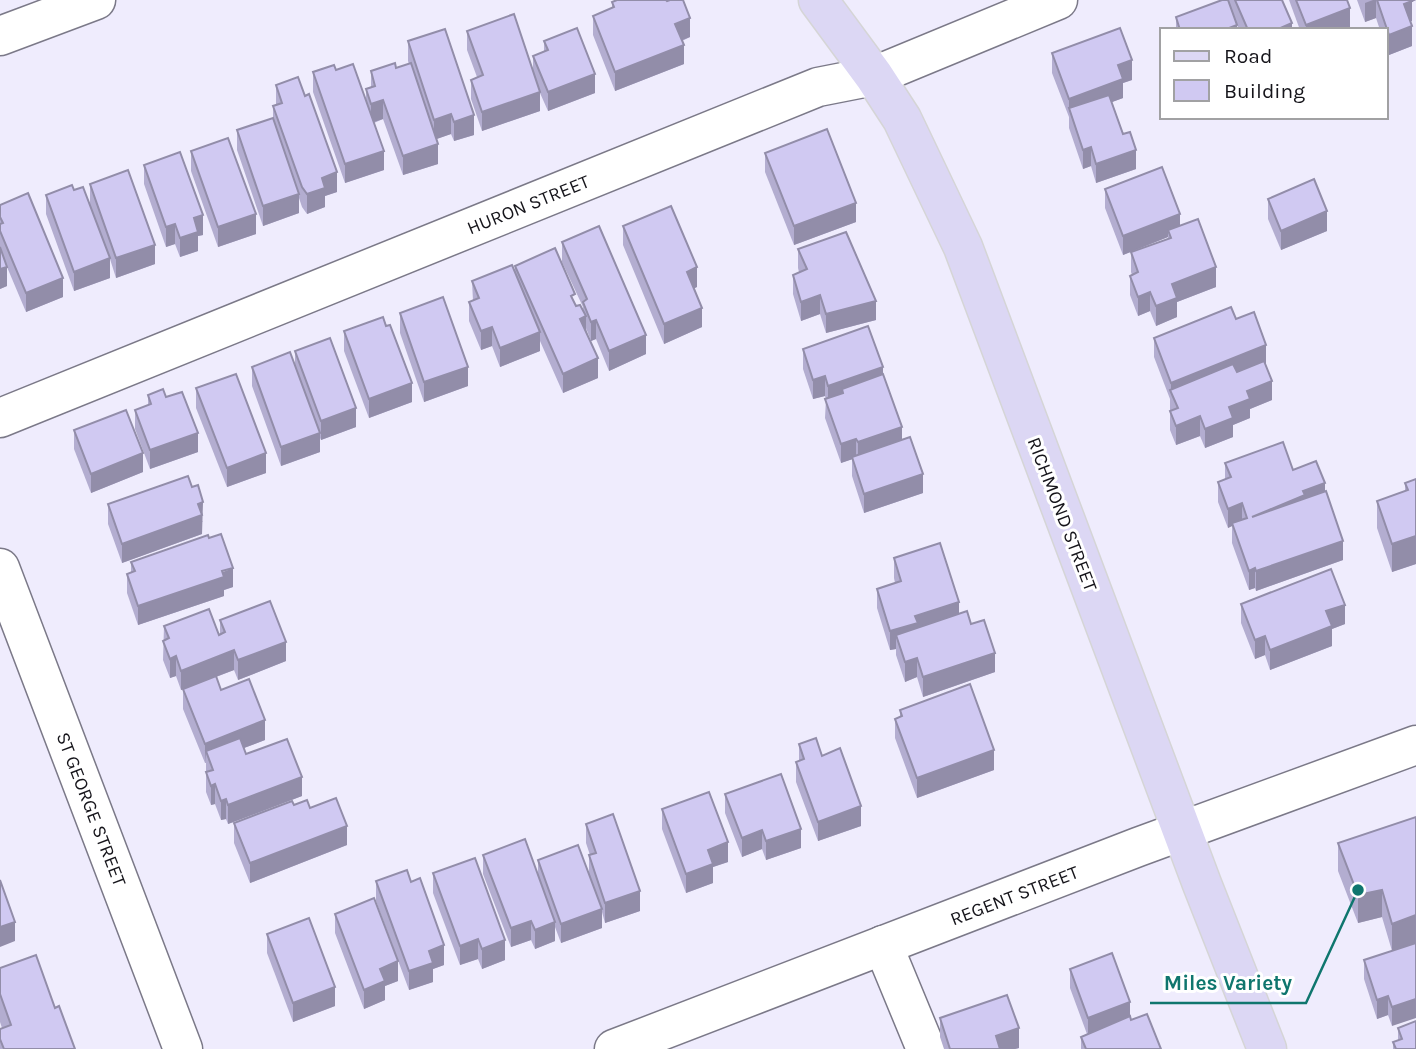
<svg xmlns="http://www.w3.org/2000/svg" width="1416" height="1049" viewBox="0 0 1416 1049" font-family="Karla,sans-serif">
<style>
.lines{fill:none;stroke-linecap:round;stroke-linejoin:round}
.minor-casing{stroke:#7b7988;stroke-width:41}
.major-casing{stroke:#d5d5d6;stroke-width:41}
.minor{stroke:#fff;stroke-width:38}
.major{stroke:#dcd7f4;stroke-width:38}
.wall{fill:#b3add0}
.shaded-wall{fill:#928da9}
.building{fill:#d0c9f2;stroke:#928da9;stroke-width:2}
.labels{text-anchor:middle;stroke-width:6;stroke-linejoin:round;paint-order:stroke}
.street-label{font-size:19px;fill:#15141a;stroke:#fff}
.leader{fill:none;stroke:#0f766e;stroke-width:2.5}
.callout-dot{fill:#0f766e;stroke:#fff;stroke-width:2.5}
.callout-label{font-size:21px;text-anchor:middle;font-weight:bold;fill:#0f766e;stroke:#fff;stroke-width:6;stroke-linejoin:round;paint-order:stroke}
</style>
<rect width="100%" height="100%" fill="#efecfd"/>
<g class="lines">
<g class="minor-casing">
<g id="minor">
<path d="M0,36L96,0"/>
<path d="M0,418L818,87L874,76L1058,0"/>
<path d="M0,568L183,1049"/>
<path d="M883,945L926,1049"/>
<path d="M614,1049L1138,847L1416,745"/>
</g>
</g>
<g class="major-casing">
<path id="major" d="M818,0L874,76L902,119L963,247L1202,884L1267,1049"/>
</g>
<use href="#minor" class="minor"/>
<use href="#major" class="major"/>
</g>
<g class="wall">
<path d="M1222,0H1282L1292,30H1239L1233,14L1237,30H1176V17Z"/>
<path d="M1289,0H1347L1350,28L1345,30H1300Z"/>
<path d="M1357,0H1416L1412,2V21H1410L1412,46L1389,55L1386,46V30H1380L1376,18L1365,22Z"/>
<path d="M612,2L690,37L682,41L684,64L615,91L593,35V16L612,8Z"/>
<path d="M467,31L533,71V56L544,51V41L595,93L548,111L540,93V111L482,131L471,99V80L477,77L467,50Z"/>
<path d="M408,41L474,135L454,141L451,134L436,139L438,164L403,175L383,119L374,123L384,170L345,183L313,92V72L336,70L366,100V89L371,87V71L396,68L409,64L408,61Z"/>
<path d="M1052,53L1132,80L1123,83V98L1112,102L1136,169L1096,183L1091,166L1083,169L1069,128V117L1052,73Z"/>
<path d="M276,85L337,192L325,196V207L307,214L302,207L299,198V213L263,226L237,150V130L273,120V106L276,105Z"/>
<path d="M191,151L256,234L218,247L191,171Z"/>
<path d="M765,153L856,222L794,245L765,172Z"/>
<path d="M144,165L203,235L198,236V251L180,257L175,244L166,247L144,184Z"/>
<path d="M90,184L155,264L116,278L110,259V278L74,291L46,214V195L74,190L90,203Z"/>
<path d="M1105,189L1180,226L1216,287L1177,302V317L1156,326L1150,311L1138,316L1130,295V276L1132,275L1131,272V252L1168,239V237L1123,255L1105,208Z"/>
<path d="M1268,199L1327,231L1281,250L1268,219Z"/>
<path d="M0,205L63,297L26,312L7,267V286L0,289Z"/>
<path d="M623,226L697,287L693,288L702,327L664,344L623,245Z"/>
<path d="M562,242L646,354L609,371L596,339L591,341L586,328L598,378L563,393L540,341V351L500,367L492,346L481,350L469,321V302L473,301L472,281L515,271V266L583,310V307L562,262Z"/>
<path d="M798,249L876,320L826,333L820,314L801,321L793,294V275L799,272L798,268Z"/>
<path d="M400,313L468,386L424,402L400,333Z"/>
<path d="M1236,319L1266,365L1272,400L1250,409V418L1233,425V437L1205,448L1200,436L1176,445L1170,430V399L1154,357V338Z"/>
<path d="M344,331L412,402L369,418L344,351Z"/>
<path d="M803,349L883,375L902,440L923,493L864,513L852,476V459L841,463L825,418L826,399L825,396L813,399L803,369Z"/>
<path d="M295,351L356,427L321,440L320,438V452L281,466L252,386V367L295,364Z"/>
<path d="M196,388L266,473L227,487L196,408Z"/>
<path d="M148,395L166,397L198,452L150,469L135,429V410L148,405Z"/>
<path d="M74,430L143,472L91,493L74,449Z"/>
<path d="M1225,463L1293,470L1325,491L1343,560L1256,591L1255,588L1249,590L1232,543V526L1228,528L1218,502V482L1225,479Z"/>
<path d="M1416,479V564L1392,572L1377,528V501L1405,491V483Z"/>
<path d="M108,504L203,521L202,522V534L122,563L108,524Z"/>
<path d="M894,558L971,624L995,672L923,697L917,677L905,682L896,655V649L890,650L877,608V589L895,583L894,578Z"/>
<path d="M131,562L233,587L224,590V596L138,625L127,593V574L131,572Z"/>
<path d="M1241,604L1345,624L1332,629V646L1270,670L1265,655L1255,659L1241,623Z"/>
<path d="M220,620L286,661L238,680L234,670L216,677L221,690L265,740L244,748L246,754L302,796L228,824L226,819L221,820L215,804L211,805L206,792V763H205L183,709V689L181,690L176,676L170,678L163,660L164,626L219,635H220Z"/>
<path d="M900,710L994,770L917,798L895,738V719L900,717Z"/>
<path d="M799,744L822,756L861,826L818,841L796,782V762L799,761Z"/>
<path d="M725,794L801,848L766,860L762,849L742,857L725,813Z"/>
<path d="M294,805L310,808L347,845L250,883L234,843V823Z"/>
<path d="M662,809L728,862L713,867V883L686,893L662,829Z"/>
<path d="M1416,817L1392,1026L1388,1015L1377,1019L1364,979V960L1392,951L1382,917L1358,923L1338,871V843Z"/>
<path d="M586,824L640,911L605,923L602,912V928L561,943L555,927V941L535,949L531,940L511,947L483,874V855L538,875V860L589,874V855H590L586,843Z"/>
<path d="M433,873L505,960L482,969L478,959L460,965L433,893Z"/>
<path d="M376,881L444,965L433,969V982L409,990L376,901Z"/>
<path d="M335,914L398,981L385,986V1000L364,1009L335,933Z"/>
<path d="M267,934L335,1006L293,1022L267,953Z"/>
<path d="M0,968L55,1008L75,1049H0V1029L2,1028L0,1022Z"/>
<path d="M1070,969L1130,1017L1131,1020L1161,1049H1081V1037L1087,1034L1070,988Z"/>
<path d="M940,1018L1019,1048L1015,1049H944L940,1037Z"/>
<path d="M1398,1028L1416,1049H1393V1042L1398,1041Z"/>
</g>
<g class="shaded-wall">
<path d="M1373,0H1376V18L1365,22V3Z"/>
<path d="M1411,0H1416L1412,2V21L1404,24V4Z"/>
<path d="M1350,8V28L1345,30H1306V25Z"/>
<path d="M690,18V37L675,43V24Z"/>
<path d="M1292,23V30H1276Z"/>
<path d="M1237,25V30H1224Z"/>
<path d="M1412,26V46L1389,55V35Z"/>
<path d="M684,45V64L615,91V72Z"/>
<path d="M1132,60V80L1123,83V98L1072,117L1069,110V99L1118,65Z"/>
<path d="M595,74V93L548,111V92Z"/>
<path d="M540,92V111L482,131V112Z"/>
<path d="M383,100V119L371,123V104Z"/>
<path d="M451,114V134L434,140V120Z"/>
<path d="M474,115V135L454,141V122Z"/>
<path d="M438,144V164L403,175V156Z"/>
<path d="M1091,147V166L1083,169V150Z"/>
<path d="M1136,150V169L1096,183V164Z"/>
<path d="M384,151V170L345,183V164Z"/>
<path d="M337,172V192L325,196V207L307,214V194L322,178Z"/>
<path d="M299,194V213L263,226V206Z"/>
<path d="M856,203V222L794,245V226Z"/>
<path d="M1327,211V231L1281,250V231Z"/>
<path d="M256,214V234L218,247V227Z"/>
<path d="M1180,214V233L1168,230V237L1123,255V236Z"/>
<path d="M203,215V235L198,236V251L180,257V238L194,218Z"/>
<path d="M175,224V244L166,247V227Z"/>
<path d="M155,245V264L116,278V258Z"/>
<path d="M110,258V278L74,291V272Z"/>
<path d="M7,267V286L0,289V269Z"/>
<path d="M697,267V287L687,292V272Z"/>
<path d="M1216,267V287L1177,302V317L1156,326V306L1172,284Z"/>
<path d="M63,278V297L26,312V293Z"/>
<path d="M1150,292V311L1138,316V297Z"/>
<path d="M820,295V314L801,321V302Z"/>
<path d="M876,301V320L826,333V314Z"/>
<path d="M702,308V327L664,344V324Z"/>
<path d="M586,316V336L580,319Z"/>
<path d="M596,320V339L591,341V322Z"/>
<path d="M492,327V346L481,350V331Z"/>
<path d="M540,332V351L500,367V348Z"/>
<path d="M646,335V354L609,371V351Z"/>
<path d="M1266,345V365L1175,401L1171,393V383Z"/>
<path d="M598,358V378L563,393V374Z"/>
<path d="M468,367V386L424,402V382Z"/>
<path d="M883,367V386L843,393L842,389V400L828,405V386Z"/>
<path d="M825,376V396L813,399V380Z"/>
<path d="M1272,381V400L1250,409V418L1233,425V437L1205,448V429L1247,391Z"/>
<path d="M412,383V402L369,418V399Z"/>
<path d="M356,408V427L321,440V421Z"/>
<path d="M1200,416V436L1176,445V426Z"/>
<path d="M902,427V446L858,461V442Z"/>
<path d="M198,433V452L150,469V450Z"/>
<path d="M320,433V452L281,466V447Z"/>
<path d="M856,439V458L841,463V444Z"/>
<path d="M143,453V472L91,493V474Z"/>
<path d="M266,453V473L227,487V468Z"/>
<path d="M923,474V493L864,513V494Z"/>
<path d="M1325,483V503L1252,517L1303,491Z"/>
<path d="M203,502L202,534L122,563V544Z"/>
<path d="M1242,503V522L1232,523V526L1228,528V509Z"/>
<path d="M1416,536V564L1392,572V544Z"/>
<path d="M1343,541V560L1256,591V571Z"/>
<path d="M233,568V587L224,590V596L138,625V606Z"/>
<path d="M1255,568V588L1249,590V571Z"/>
<path d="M959,602V621L896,635V649L890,650V631L915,616Z"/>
<path d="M1345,605V624L1332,629V646L1270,670V650L1326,611Z"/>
<path d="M1265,636V655L1255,659V640Z"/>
<path d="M286,642V661L238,680V660Z"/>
<path d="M234,650V670L181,690V671Z"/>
<path d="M995,653V672L923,697V677Z"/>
<path d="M176,656V676L170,678V659Z"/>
<path d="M917,658V677L905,682V662Z"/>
<path d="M265,720V740L209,761L206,751L205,763V744Z"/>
<path d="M994,750V770L917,798V778Z"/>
<path d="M302,777V796L228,824V805Z"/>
<path d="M215,784V804L211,805V786Z"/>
<path d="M226,799V819L221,820V801Z"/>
<path d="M861,806V826L818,841V822Z"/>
<path d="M347,826V845L250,883V863Z"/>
<path d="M801,829V848L766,860V841Z"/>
<path d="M762,830V849L742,857V838Z"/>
<path d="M728,842V862L713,867V883L686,893V874L708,850Z"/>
<path d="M1382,890V917L1358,923V895Z"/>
<path d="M640,891V911L605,923V903Z"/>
<path d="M602,909V928L561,943V924Z"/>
<path d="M1416,915V943L1392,951V924Z"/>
<path d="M531,921V940L511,947V928Z"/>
<path d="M15,922V941L0,947V927Z"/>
<path d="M555,922V941L535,949V930Z"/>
<path d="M478,939V959L460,965V946Z"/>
<path d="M505,940V960L482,969V949Z"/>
<path d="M444,945V965L433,969V982L409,990V971L429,951Z"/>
<path d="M398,961V981L385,986V1000L364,1009V990L380,969Z"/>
<path d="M335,987V1006L293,1022V1003Z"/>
<path d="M1388,996V1015L1377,1019V1000Z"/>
<path d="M1416,999V1018L1392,1026V1007Z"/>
<path d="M1130,1002V1021L1088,1037V1018Z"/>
<path d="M1019,1028V1048L1015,1049H996V1036Z"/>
</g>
<g class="building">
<path d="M617,0H666L667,1L670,0H683L690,18L675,24L684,45L615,72L593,16L614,7L612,2Z"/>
<path d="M1222,0H1228L1237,25L1224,30H1180L1176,17Z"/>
<path d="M1235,0H1282L1292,23L1276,30H1248Z"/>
<path d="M1296,0H1347L1350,8L1306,25Z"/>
<path d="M1377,0H1412V1L1404,4L1412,26L1389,35Z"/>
<path d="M514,14L540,92L482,112L471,80L483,75L467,31Z"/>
<path d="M577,28L595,74L548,92L533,56L548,50L544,41Z"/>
<path d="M1120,28L1132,60L1118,65L1123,79L1069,99L1052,53Z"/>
<path d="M445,29L474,115L454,122L451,114L434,120L408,41Z"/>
<path d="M395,63L396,68L411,63L438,144L403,156L383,100L371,104L366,89L375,86L371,71Z"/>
<path d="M353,64L384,151L345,164L313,72L334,65L336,70Z"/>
<path d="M298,77L305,96L309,94L337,172L322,178L325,188L307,194L302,187L273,106L282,103L276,85Z"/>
<path d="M1109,95L1123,134L1130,132L1136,150L1096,164L1091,147L1083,150L1069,108Z"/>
<path d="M273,118L299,194L263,206L237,130Z"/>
<path d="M827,129L856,203L794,226L765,153Z"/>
<path d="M228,138L256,214L218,227L191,151Z"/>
<path d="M180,152L203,215L194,218L198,232L180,238L175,224L166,227L144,165Z"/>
<path d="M1162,167L1180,214L1123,236L1105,189Z"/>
<path d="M128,170L155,245L116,258L90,184Z"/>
<path d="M1314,179L1327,211L1281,231L1268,199Z"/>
<path d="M72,185L74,190L83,187L110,258L74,272L46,195Z"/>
<path d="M28,193L63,278L26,293L0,231V224L3,223L0,217V205Z"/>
<path d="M671,206L697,267L687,272L702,308L664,324L623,226Z"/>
<path d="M1198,219L1216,267L1172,284L1177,298L1156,306L1150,292L1138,297L1130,276L1138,272L1131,252L1171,238L1168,230Z"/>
<path d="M599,226L646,335L609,351L596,320L591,322L583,302L587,299L562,242Z"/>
<path d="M846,232L876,301L826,314L820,295L801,302L793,275L807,269L798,249Z"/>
<path d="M0,247L7,267L0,269Z"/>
<path d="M555,248L575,294L571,296L576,306L580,305L586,316L580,319L598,358L563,374L515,266Z"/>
<path d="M512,265L540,332L500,348L492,327L481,331L469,302L479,298L472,281Z"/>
<path d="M443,297L468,367L424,382L400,313Z"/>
<path d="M1231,307L1236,319L1254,312L1266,345L1171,383L1154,338Z"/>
<path d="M383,317L386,326L390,325L412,383L369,399L344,331Z"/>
<path d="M868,326L883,367L828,386L825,376L813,380L803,349Z"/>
<path d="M330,338L356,408L321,421L295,351Z"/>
<path d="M290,352L320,433L281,447L252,367Z"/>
<path d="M1264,361L1272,381L1247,391L1250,399L1229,407L1233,418L1205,429L1200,416L1176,426L1170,411L1178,408L1170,390L1233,364L1237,372Z"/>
<path d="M236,374L266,453L227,468L196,388Z"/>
<path d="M883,374L902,427L858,442L856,439L841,444L825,399L843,393L842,389Z"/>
<path d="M163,389L166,397L182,392L198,433L150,450L135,410L151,404L148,395Z"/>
<path d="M126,410L143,453L91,474L74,430Z"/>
<path d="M910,437L923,474L864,494L852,457Z"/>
<path d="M1283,442L1293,470L1316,461L1325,483L1303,491L1305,495L1252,517L1326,491L1343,541L1256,571L1255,568L1249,571L1232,523L1247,518L1242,503L1228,509L1218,482L1231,477L1225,463Z"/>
<path d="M188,476L192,487L198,485L203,502L198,504L202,515L122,544L108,504Z"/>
<path d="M1416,479V536L1392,544L1377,501L1408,490L1405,483Z"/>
<path d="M221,534L233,568L222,571L224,577L138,606L127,574L135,571L131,562L208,535L209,538Z"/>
<path d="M940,543L959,602L915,616L918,623L890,631L877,589L901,581L894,558Z"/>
<path d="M1331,569L1345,605L1326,611L1332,626L1270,650L1265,636L1255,640L1241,604Z"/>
<path d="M270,601L286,642L238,660L234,650L181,671L176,656L170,659L163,641L169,638L164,626L209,609L219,635L225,632L220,620Z"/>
<path d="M967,611L971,624L984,620L995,653L923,677L917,658L905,662L896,635Z"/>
<path d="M216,676L221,690L249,679L265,720L205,744L183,689Z"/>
<path d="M970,684L994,750L917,778L895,719L902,716L900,710Z"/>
<path d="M240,738L246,754L287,739L302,777L228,805L226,799L221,801L215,784L211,786L206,772L213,770L206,751Z"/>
<path d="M816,738L822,756L840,748L861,806L818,822L796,762L804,759L799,744Z"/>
<path d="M781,774L801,829L766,841L762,830L742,838L725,794Z"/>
<path d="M709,792L728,842L708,850L713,864L686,874L662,809Z"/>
<path d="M336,798L347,826L250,863L234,823L292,801L294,805L307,800L310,808Z"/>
<path d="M613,814L640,891L605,903L589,855L596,853L586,824Z"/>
<path d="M1416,817V915L1392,924L1382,890L1358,895L1338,843Z"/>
<path d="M525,839L555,922L535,930L531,921L511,928L483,855Z"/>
<path d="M578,845L602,909L561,924L538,860Z"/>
<path d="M475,858L505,940L482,949L478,939L460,946L433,873Z"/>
<path d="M407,870L411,882L420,878L444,945L429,951L433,963L409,971L376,881Z"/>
<path d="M0,880L15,922L0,927Z"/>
<path d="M374,898L398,961L380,969L385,981L364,990L335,914Z"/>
<path d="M309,918L335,987L293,1003L267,934Z"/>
<path d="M1416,943V999L1392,1007L1388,996L1377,1000L1364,960Z"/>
<path d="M1112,953L1130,1002L1088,1018L1070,969Z"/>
<path d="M36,955L55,1008L59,1006L75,1049H4L0,1039V1029L11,1025L0,994V968Z"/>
<path d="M1007,995L1019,1028L996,1036L1000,1049H950L940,1018Z"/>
<path d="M1147,1014L1161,1049H1086L1081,1037L1130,1016L1131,1020Z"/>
<path d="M1416,1021V1049H1396L1393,1042L1402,1039L1398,1028Z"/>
</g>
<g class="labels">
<g class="street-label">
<text transform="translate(528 204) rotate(-22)" y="7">HURON STREET</text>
<text transform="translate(1063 514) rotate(69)" y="7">RICHMOND STREET</text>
<text transform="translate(92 809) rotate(69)" y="7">ST GEORGE STREET</text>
<text transform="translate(1014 895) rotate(-21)" y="7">REGENT STREET</text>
</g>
</g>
<path class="leader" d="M1358 890L1306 1003H1150"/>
<circle class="callout-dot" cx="1358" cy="890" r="7"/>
<g class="callout-label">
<text x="1228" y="990">Miles Variety</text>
</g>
<rect x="1160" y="28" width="228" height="91" fill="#ffffff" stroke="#a1a1a3" stroke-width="2"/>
<rect x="1174" y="51" width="35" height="10" fill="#dcd7f4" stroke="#a1a1a3" stroke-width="2"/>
<text x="1224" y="63" font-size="21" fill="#15141a">Road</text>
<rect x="1174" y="80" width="35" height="21" fill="#d0c9f2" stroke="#a1a1a3" stroke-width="2"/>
<text x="1224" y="98" font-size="21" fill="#15141a">Building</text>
</svg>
